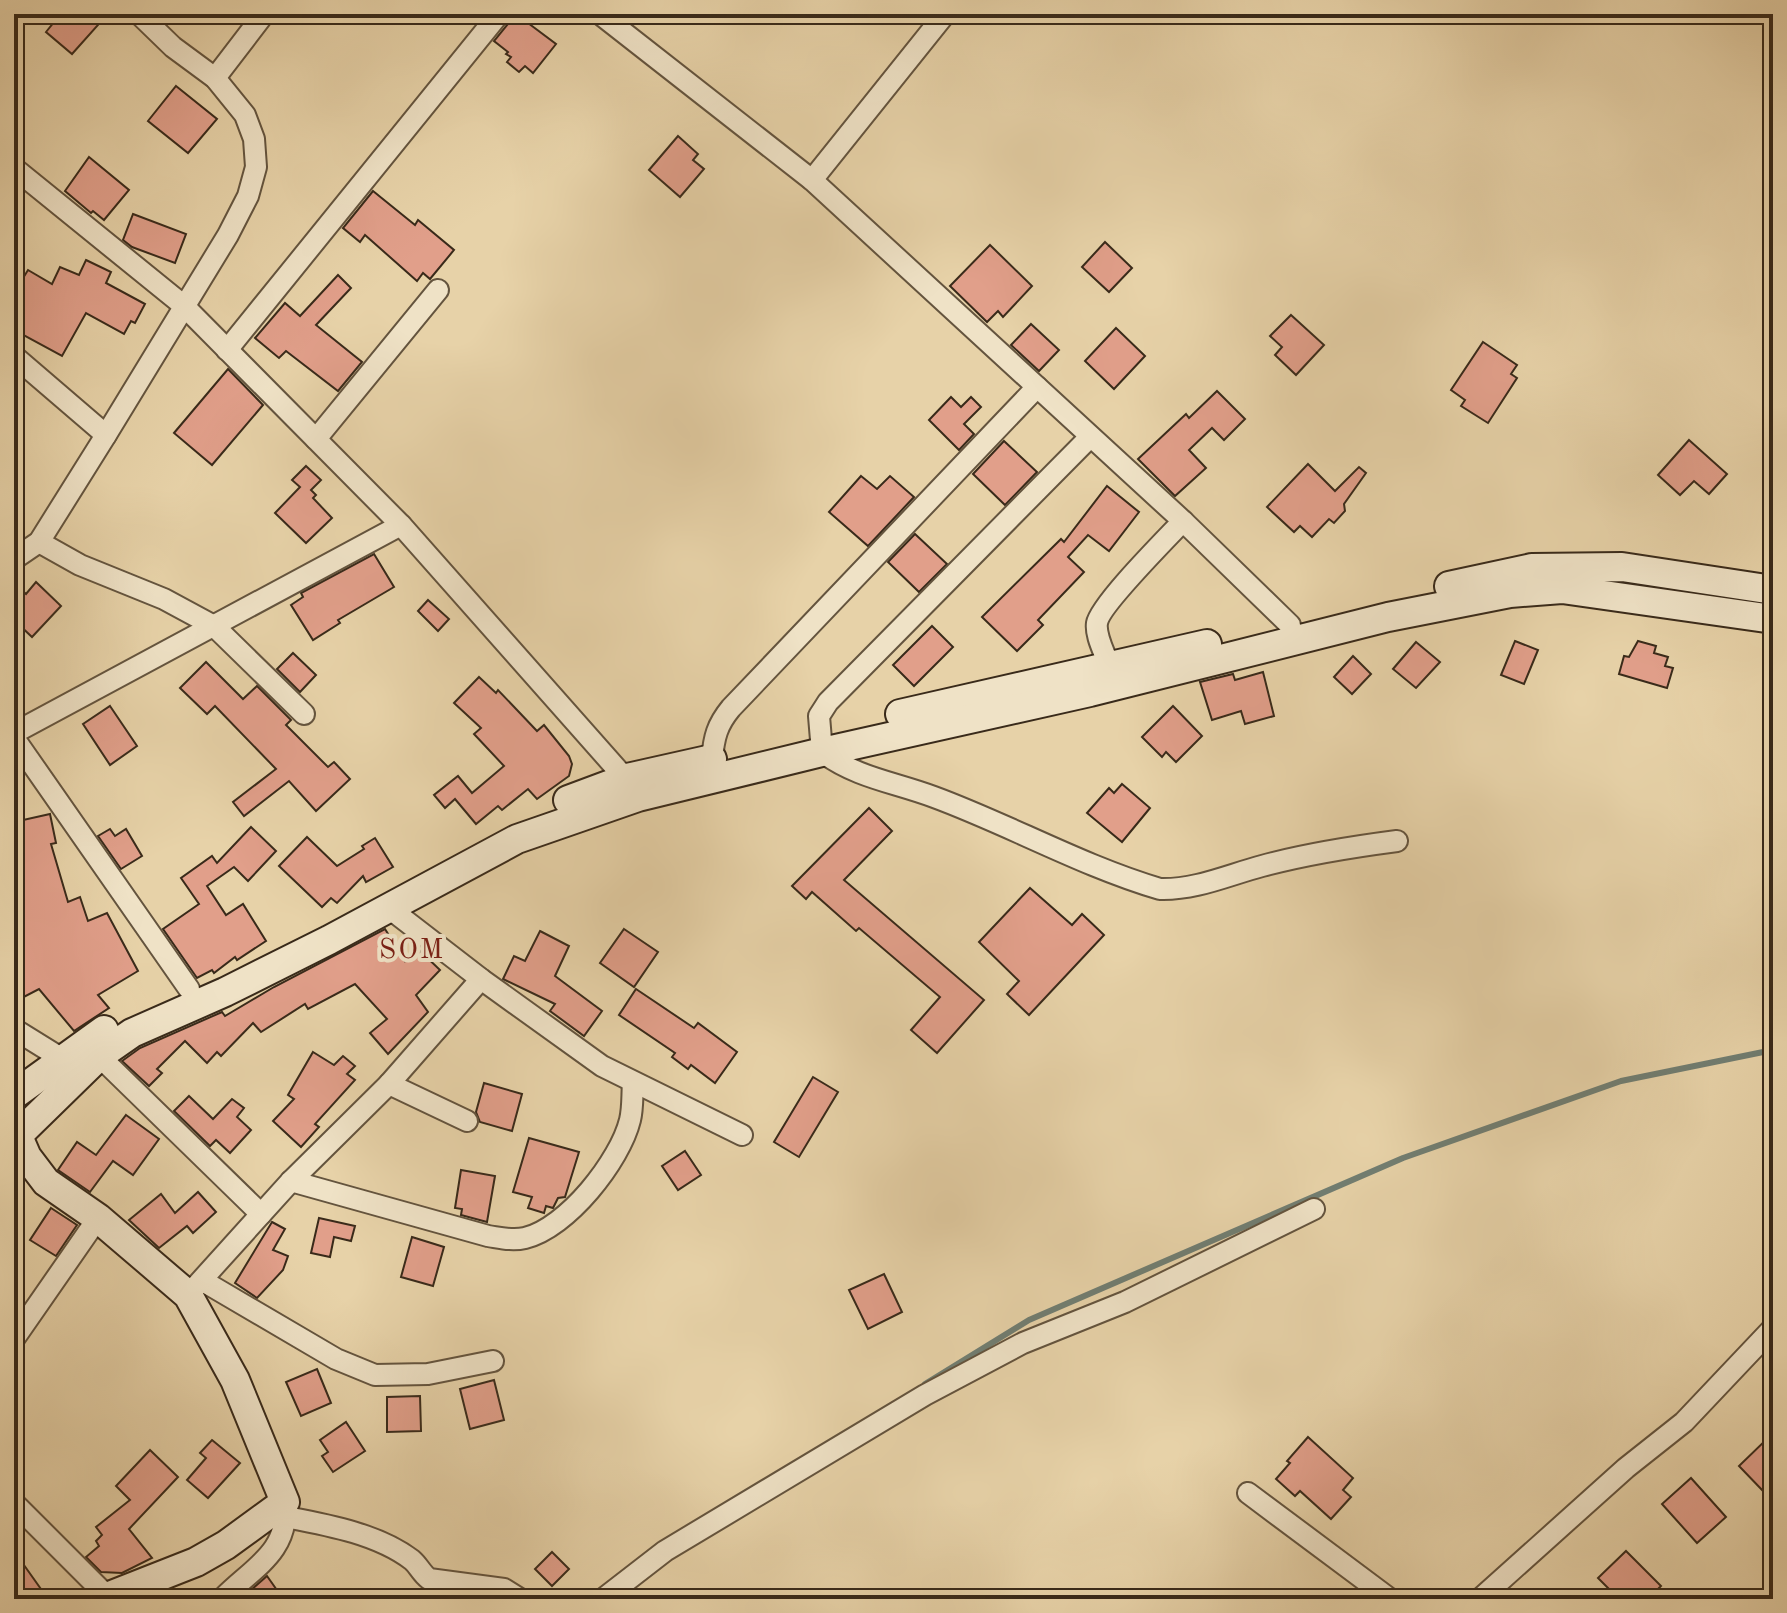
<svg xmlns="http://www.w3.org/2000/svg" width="1787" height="1613" viewBox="0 0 1787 1613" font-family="'Old Standard TT',serif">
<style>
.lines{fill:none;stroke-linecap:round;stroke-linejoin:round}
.stream{stroke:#717e72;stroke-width:6}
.building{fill:#e19f8a;stroke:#392a1a;stroke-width:2}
.minor-casing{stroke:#64543e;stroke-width:24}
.secondary-casing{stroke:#392a1a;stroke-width:32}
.minor{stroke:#efe2c6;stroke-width:20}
.secondary{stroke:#efe2c6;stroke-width:28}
.labels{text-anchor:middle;stroke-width:8;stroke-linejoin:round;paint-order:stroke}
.quarter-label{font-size:28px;letter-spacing:2px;fill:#7a1f14;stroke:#efe2c6}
</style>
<rect width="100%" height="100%" fill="#e7d2a8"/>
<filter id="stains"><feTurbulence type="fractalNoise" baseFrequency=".0025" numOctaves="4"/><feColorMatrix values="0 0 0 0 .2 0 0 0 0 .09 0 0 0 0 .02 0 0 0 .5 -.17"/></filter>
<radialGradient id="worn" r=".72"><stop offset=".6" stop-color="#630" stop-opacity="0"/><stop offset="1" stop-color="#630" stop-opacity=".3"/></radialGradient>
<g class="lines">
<path class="stream" d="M925,1384L1029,1320L1403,1158L1621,1081L1773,1050"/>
</g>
<g class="building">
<path d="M45,14H84L98,25L72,54L46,32L54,22Z"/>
<path d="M516,14L556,44L533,73L525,66L519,72L507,62L511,57L506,54L508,52L494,41Z"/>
<path d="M176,86L217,119L188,153L148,121Z"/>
<path d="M678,136L698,154L693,160L704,169L680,197L649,170Z"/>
<path d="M89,157L129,190L104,220L93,211L91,213L65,191Z"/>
<path d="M373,191L415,225L418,220L454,250L430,279L423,273L417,281L365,235L360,242L343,228Z"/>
<path d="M133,214L186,234L175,263L132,247L123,240Z"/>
<path d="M1105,242L1132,268L1109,292L1082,267Z"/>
<path d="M990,245L1032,286L1003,317L998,311L987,322L950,286Z"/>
<path d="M86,260L111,272L106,283L145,304L135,323L131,321L124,334L86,313L62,356L14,330V279L20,283L28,270L52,284L60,267L79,275Z"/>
<path d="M338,275L351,288L316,325L362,362L338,391L286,351L279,358L255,338L285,303L300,316Z"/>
<path d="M1291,315L1324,345L1296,375L1275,355L1282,347L1270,336Z"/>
<path d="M1031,324L1059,350L1039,371L1011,345Z"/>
<path d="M1116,328L1145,356L1114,389L1085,361Z"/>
<path d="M1483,342L1517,365L1511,374L1517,378L1488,423L1461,406L1465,400L1451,390Z"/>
<path d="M228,369L263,405L212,465L174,433Z"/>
<path d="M1217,391L1245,419L1224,440L1212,428L1189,450L1206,468L1175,496L1138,459L1186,414L1189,418Z"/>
<path d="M951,397L961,407L971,397L981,407L964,424L974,434L959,450L929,420Z"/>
<path d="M1689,440L1727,474L1709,494L1694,481L1680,495L1658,475Z"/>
<path d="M1004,441L1037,472L1005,505L973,474Z"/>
<path d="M1308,464L1335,491L1359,467L1366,473L1344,504L1345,511L1334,523L1329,519L1312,537L1300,526L1294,532L1267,507Z"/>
<path d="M306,466L321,480L311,490L316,495L313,498L332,518L306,543L275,513L300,487L292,480Z"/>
<path d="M861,476L877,489L890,476L914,497L868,546L829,512Z"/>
<path d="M1107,486L1139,512L1109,551L1088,535L1068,557L1084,572L1038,620L1043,625L1017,651L982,617L1061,539L1064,542Z"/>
<path d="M915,534L947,564L919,592L888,562Z"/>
<path d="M374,554L394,587L338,620L340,623L313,640L291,605L303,597L301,593Z"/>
<path d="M36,582L61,606L32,637L14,620V583L26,594Z"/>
<path d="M428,600L449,619L438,631L418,611Z"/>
<path d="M932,626L953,647L914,686L893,665Z"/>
<path d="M1515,641L1538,650L1524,684L1501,675Z"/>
<path d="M1638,641L1656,646L1654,653L1668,657L1665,666L1673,668L1667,688L1619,674L1624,656L1629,657Z"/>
<path d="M1416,642L1440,662L1416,688L1393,669Z"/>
<path d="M293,653L316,675L300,692L277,669Z"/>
<path d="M1353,656L1371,674L1352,694L1334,677Z"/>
<path d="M206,662L243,699L257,686L291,720L286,725L328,767L334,762L350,779L316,811L289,781L244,816L233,802L276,769L215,706L207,714L180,688Z"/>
<path d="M1263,672L1274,716L1245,724L1241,711L1212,720L1200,682L1233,674L1235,680Z"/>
<path d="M479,677L496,693L498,690L537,731L544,725L569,756L572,764L569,776L537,799L528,789L502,810L498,806L476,824L455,799L445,808L434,795L458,776L472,793L504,766L474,734L481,728L454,703Z"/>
<path d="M110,706L137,746L110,765L83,724Z"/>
<path d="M1173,706L1202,736L1176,762L1166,752L1162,757L1142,737Z"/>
<path d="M1122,784L1150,808L1122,842L1087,813L1109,788L1114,793Z"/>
<path d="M869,808L892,831L844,880L984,1000L937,1053L911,1030L940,997L859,928L856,931L812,892L806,899L792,886Z"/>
<path d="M50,814L56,843L51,844L68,902L80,897L88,921L107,913L138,971L98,995L109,1008L74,1031L39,989L14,1002V822Z"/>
<path d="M251,827L276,851L248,881L234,867L207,886L226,915L243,904L266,941L237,960L235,957L214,973L212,970L197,978L163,929L199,904L181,878L212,856L217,863Z"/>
<path d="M110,829L115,836L126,829L142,856L121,869L98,836Z"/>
<path d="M307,837L337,866L364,849L362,846L375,838L393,867L366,882L363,876L337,903L331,898L322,907L279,866Z"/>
<path d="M1030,888L1072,925L1082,914L1104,935L1029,1015L1007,994L1019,981L979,942Z"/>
<path d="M385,929L405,961L417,948L440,970L416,995L428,1012L388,1054L370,1033L387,1019L355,984L308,1009L305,1004L261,1032L253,1023L221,1056L217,1052L207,1063L185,1041L157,1069L162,1073L149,1086L122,1061L140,1048L222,1012L225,1016L274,987Z"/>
<path d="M624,929L658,952L634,987L600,963Z"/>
<path d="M540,931L569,946L555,976L602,1011L584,1036L550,1011L555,1004L503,979L514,956L525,961Z"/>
<path d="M636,989L694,1028L698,1023L737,1052L715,1083L691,1065L688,1069L672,1057L675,1053L619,1015Z"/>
<path d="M313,1052L334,1065L343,1056L355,1066L347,1074L355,1080L315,1124L319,1127L301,1147L273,1121L294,1099L288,1095Z"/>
<path d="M813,1077L838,1092L799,1157L774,1142Z"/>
<path d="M484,1083L522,1094L512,1131L480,1122L476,1112Z"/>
<path d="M189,1096L213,1119L232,1099L244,1108L237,1117L251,1130L230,1153L216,1140L210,1146L174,1111Z"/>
<path d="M126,1115L159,1139L133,1175L113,1161L90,1192L58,1170L77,1142L96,1155Z"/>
<path d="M529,1138L579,1152L565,1197L558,1198L553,1208L546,1206L544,1213L528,1208L532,1197L513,1192Z"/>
<path d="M685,1151L701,1175L678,1190L662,1166Z"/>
<path d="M461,1170L495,1176L487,1222L461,1215L462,1209L455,1208Z"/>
<path d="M198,1192L216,1212L193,1233L187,1226L159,1248L129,1220L161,1194L175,1213Z"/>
<path d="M51,1208L77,1225L56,1256L30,1240Z"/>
<path d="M319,1218L355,1226L351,1241L334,1237L330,1257L311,1253Z"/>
<path d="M272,1222L285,1229L273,1250L288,1256L283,1270L257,1298L235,1283Z"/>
<path d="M412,1237L444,1247L433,1286L401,1277Z"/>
<path d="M884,1274L902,1312L868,1329L849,1290Z"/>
<path d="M317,1369L331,1403L301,1416L286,1382Z"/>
<path d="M494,1380L504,1420L470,1429L460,1389Z"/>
<path d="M420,1396L421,1431L387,1432V1397Z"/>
<path d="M346,1422L365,1451L333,1472L322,1456L328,1452L320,1440Z"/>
<path d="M1773,1433V1483L1764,1492L1739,1466Z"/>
<path d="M1308,1437L1353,1478L1343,1490L1351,1497L1331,1519L1300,1491L1295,1496L1276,1479L1290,1463L1287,1461Z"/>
<path d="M212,1440L240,1463L208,1498L187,1480L206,1458L200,1453Z"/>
<path d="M150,1450L178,1477L129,1529L152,1558L122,1573L101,1572L86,1557L99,1546L96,1541L102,1535L96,1527L130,1500L116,1486Z"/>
<path d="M1691,1478L1726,1517L1697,1543L1662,1504Z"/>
<path d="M14,1551L48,1599H14Z"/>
<path d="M1626,1551L1661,1586L1648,1599H1619L1598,1578Z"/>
<path d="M552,1552L569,1569L552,1586L535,1569Z"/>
<path d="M267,1576L279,1593L271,1599H246L244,1596Z"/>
</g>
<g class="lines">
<g class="minor-casing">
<g id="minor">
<path d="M600,14L812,180L1183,521L1290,625"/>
<path d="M14,16L16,14"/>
<path d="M215,78L264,14"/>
<path d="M14,168L183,305L401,525L632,786"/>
<path d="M812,180L945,14"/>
<path d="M227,350L499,14"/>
<path d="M14,356L106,435"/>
<path d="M1090,437L828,702L819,716L822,752C857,778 894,782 934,797C1010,825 1082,866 1160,889C1196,890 1228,875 1262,866C1306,854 1351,847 1397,841"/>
<path d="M316,439L438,290"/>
<path d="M39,542L80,565L164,599L214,626L304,714"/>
<path d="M14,559L39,542L106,435L228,235L248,196L256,167L254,139L245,115L215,78L173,47L139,14"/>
<path d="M1109,666C1105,653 1095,636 1097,623C1100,605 1167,538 1183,521"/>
<path d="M14,733L401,525"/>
<path d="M14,738L189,989"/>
<path d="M712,759C714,737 717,725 731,708L1037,387"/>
<path d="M389,908L481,979L602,1066L742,1135"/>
<path d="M14,1029L64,1060"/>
<path d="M99,1056L261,1214"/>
<path d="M389,1084L467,1121"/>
<path d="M291,1181L488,1236C501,1238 512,1241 525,1238C567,1228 620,1161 630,1120C633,1108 632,1095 633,1083"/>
<path d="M203,1281L336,1359L375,1375L428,1374L493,1361"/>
<path d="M188,1295L291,1181L389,1084L481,979"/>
<path d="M14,1339L98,1218"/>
<path d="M1248,1493L1390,1599"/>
<path d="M14,1503L107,1596"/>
<path d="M286,1517C328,1525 378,1534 412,1560C419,1566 421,1573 429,1579L504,1589L520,1599"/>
<path d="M222,1599C252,1568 289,1553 285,1504"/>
<path d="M603,1599L665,1551L925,1395L1023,1343L1125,1302L1314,1209"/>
<path d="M1480,1599L1626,1468L1684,1422L1773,1328"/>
</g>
</g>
<g class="secondary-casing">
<g id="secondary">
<path d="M1449,586L1532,568L1622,567L1773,590"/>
<path d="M900,714L1207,644"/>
<path d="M568,800L627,778L712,759"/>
<path d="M14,1095L104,1030"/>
<path d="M14,1127L27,1157L46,1182L98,1218L188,1295L235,1380L285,1502L226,1545L196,1562L102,1599"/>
<path d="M14,1139L99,1056L132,1033L225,992L329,940L517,839L638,797L822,752L1090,692L1388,617L1510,593L1562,589L1773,619"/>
</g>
</g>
<use href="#minor" class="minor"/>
<use href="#secondary" class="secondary"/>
</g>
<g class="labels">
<g class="quarter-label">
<text x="412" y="958">SOM</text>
</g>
</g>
<rect width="1787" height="1613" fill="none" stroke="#e7d2a8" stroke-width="48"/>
<rect x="16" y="16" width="1755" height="1581" fill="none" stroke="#392a1a" stroke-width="4"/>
<rect x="24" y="24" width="1739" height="1565" fill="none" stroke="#392a1a" stroke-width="2"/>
<rect width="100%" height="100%" filter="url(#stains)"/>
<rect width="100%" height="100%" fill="url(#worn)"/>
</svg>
